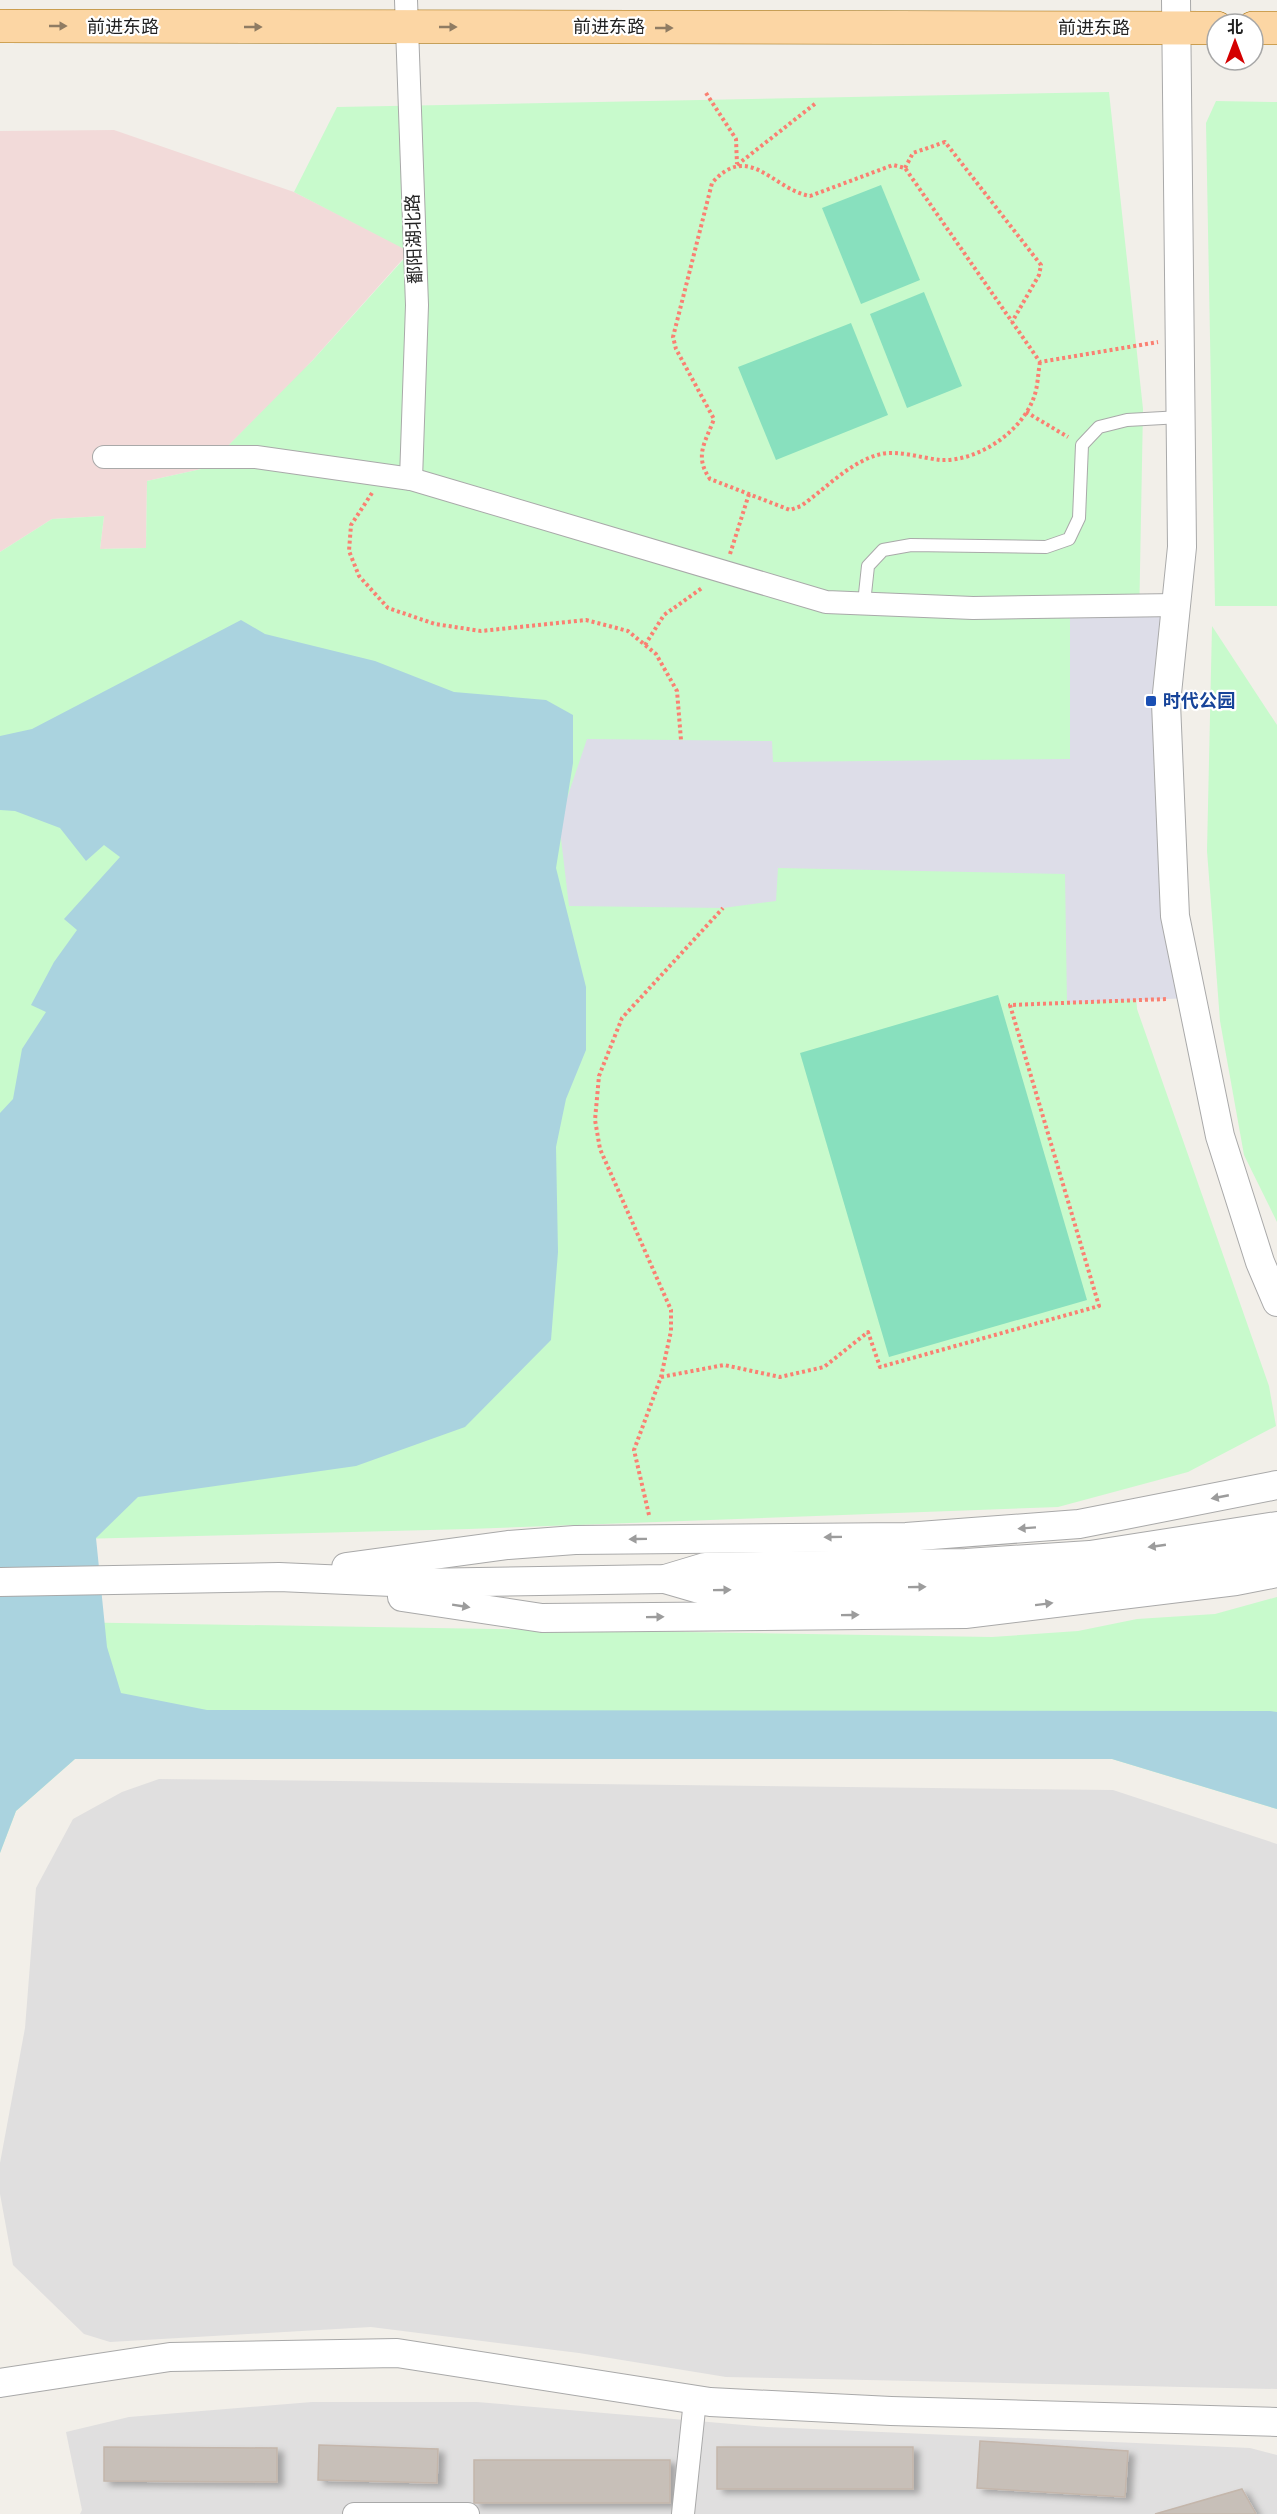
<svg xmlns="http://www.w3.org/2000/svg" width="1277" height="2514" viewBox="0 0 1277 2514" font-family="'Roboto Condensed','Noto Sans SC',sans-serif">
<style>
.residential{fill:#e0dfdf}
.commercial{fill:#f2dad9}
.park{fill:#c8facc}
.pitch{fill:#88e0be}
.plaza{fill:#dddde8}
.water{fill:#aad3df}
.building{fill:#c7bfb8;stroke:#c4b6ab;stroke-width:1.5;filter:url(#shadow)}
.lines{fill:none;stroke-linecap:round;stroke-linejoin:round}
.service-casing{stroke:#a9a9a9;stroke-width:14}
.minor-casing{stroke:#a9a9a9;stroke-width:24}
.tertiary-casing{stroke:#a9a9a9;stroke-width:30}
.primary-casing{stroke:#a06b00;stroke-width:34}
.path{stroke:#fa8072;stroke-width:4;stroke-dasharray:3 3;stroke-linecap:butt}
.service{stroke:#fff;stroke-width:12}
.minor{stroke:#fff;stroke-width:22}
.tertiary{stroke:#fff;stroke-width:28}
.primary{stroke:#fcd6a4;stroke-width:33}
.oneway{fill:#8f7c63}
.oneway2{fill:#9c9c9c}
.transit-dot{fill:#1a4fb4;stroke:#fff;stroke-width:2}
.labels{text-anchor:middle;stroke-width:4.5;stroke-linejoin:round;paint-order:stroke}
.street-label{font-size:18px;fill:#222;stroke:#fff}
.transit-label{font-size:18px;font-weight:bold;fill:#164399;stroke:#fff;text-anchor:start}
</style>
<defs>
<filter id="shadow"><feDropShadow dx="6" dy="4" stdDeviation="3" flood-color="#0004"/></filter>
</defs>
<rect width="100%" height="100%" fill="#f2efe9"/>
<g class="residential">
<path d="M159,1779L1113,1790L1277,1844V2389L726,2377L579,2353L371,2327L110,2342L84,2334L13,2265L0,2194V2163L25,2028L36,1888L73,1819L122,1792Z"/>
<path d="M312,2402H477L767,2427L1250,2448L1277,2455V2514H80L82,2510L66,2432L129,2417Z"/>
</g>
<path class="commercial" d="M114,130L294,192L410,251L303,371L206,468L147,481L146,548L100,549L104,516L52,519L0,552V131Z"/>
<g class="park">
<path d="M1109,92L1143,409L1133,947L1137,1009L1269,1386L1276,1426L1188,1472L1058,1507L469,1529L0,1541V552L52,519L104,516L100,549L146,548L147,481L206,468L313,360L410,252L294,192L337,107Z"/>
<path d="M1216,101L1277,102V606H1215L1206,123Z"/>
<path d="M1212,626L1277,725V1222L1244,1155L1220,1021L1207,851Z"/>
<path d="M1277,1597V1809L1112,1759H75L16,1811L0,1853V1621L992,1637L1078,1631L1137,1619L1215,1614Z"/>
</g>
<g class="pitch">
<path d="M881,185L920,280L861,304L822,208Z"/>
<path d="M924,292L962,386L907,408L870,314Z"/>
<path d="M851,323L888,415L776,460L738,367Z"/>
<path d="M998,995L1087,1300L889,1357L800,1053Z"/>
</g>
<path class="plaza" d="M1177,605L1166,703L1192,998L1067,1003L1065,874L778,868L776,901L723,908L569,906L559,822L587,739L772,741L773,762L1070,759V606Z"/>
<path class="water" d="M241,620L265,634L375,661L454,692L546,700L573,715V763L556,868L586,987V1050L566,1099L556,1147L558,1252L551,1340L465,1427L356,1466L138,1497L96,1538L107,1647L121,1693L207,1710L1270,1711L1277,1712V1809L1112,1759H75L16,1811L0,1853V1113L13,1099L22,1049L46,1012L31,1005L54,962L77,930L64,919L120,857L104,845L86,861L60,828L15,811L0,810V736L32,729Z"/>
<g class="building">
<path d="M980,2441L1128,2451L1125,2497L977,2488Z"/>
<path d="M319,2445L438,2449L437,2483L318,2480Z"/>
<path d="M104,2447L277,2448V2482L104,2481Z"/>
<rect x="717" y="2447" width="196" height="42"/>
<rect x="474" y="2460" width="196" height="43"/>
<path d="M1242,2489L1256,2514H1155Z"/>
</g>
<g class="lines">
<g class="service-casing">
<path id="service" d="M864,603L868,566L883,550L911,545L1046,547L1069,539L1079,518L1082,445L1099,427L1127,420L1181,417"/>
</g>
<g class="minor-casing">
<g id="minor">
<path d="M406,0L417,305L411,479"/>
<path d="M104,457H256L411,479L826,602L973,608L1177,605"/>
<path d="M354,2514H468"/>
<path d="M683,2514L695,2400"/>
</g>
</g>
<g class="tertiary-casing">
<g id="tertiary">
<path d="M1176,0L1182,547L1166,703L1175,916L1220,1136L1260,1262L1277,1302"/>
<path d="M346,1567L508,1545L575,1540L906,1537L1079,1524L1277,1485"/>
<path d="M665,1579L703,1590L970,1587L1091,1576L1277,1547"/>
<path d="M0,1582L279,1577L415,1583L665,1579L705,1567L966,1563L1090,1555L1277,1526"/>
<path d="M402,1597L542,1618L965,1614L1236,1581L1277,1573"/>
<path d="M0,2383L170,2357L397,2353L710,2402L891,2411L1277,2422"/>
</g>
</g>
<g class="primary-casing">
<g id="primary">
<path d="M0,26L1217,28"/>
<path d="M1253,28H1277"/>
</g>
</g>
<g class="path">
<path d="M706,93L736,139L737,164"/>
<path d="M737,165L816,103"/>
<path d="M905,168L913,153L945,142L1041,265L1039,275L1012,322"/>
<path d="M1040,362C1038,373 1038,384 1035,394C1024,431 978,462 940,460C922,458 898,450 881,454C851,461 825,489 801,506L790,510L710,479C694,456 705,443 714,419L676,349L673,337L712,183C749,141 772,189 810,196L893,165L905,168L1040,362L1158,342"/>
<path d="M1026,412L1068,437"/>
<path d="M372,493L351,525L349,551L359,576L388,608L435,624L481,631L586,620L628,631L656,654L677,691L681,740"/>
<path d="M730,554L749,494"/>
<path d="M645,645L664,615L702,588"/>
<path d="M661,1377L724,1365L780,1377L824,1367L868,1332L880,1367L1099,1306L1010,1005L1167,999"/>
<path d="M649,1515L634,1450L661,1377L671,1331V1310L600,1149L595,1120L599,1076L622,1018L723,908"/>
</g>
<use href="#service" class="service"/>
<use href="#minor" class="minor"/>
<use href="#tertiary" class="tertiary"/>
<use href="#primary" class="primary"/>
</g>
<defs><path id="oneway-solid" d="M-6-.8H1V-3.2L6.5 0L1 3.2V.8H-6Z" transform="scale(1.5)"/></defs>
<g class="oneway">
<use href="#oneway-solid" transform="translate(58 26)"/>
<use href="#oneway-solid" transform="translate(253 27)"/>
<use href="#oneway-solid" transform="translate(448 27)"/>
<use href="#oneway-solid" transform="translate(664 28)"/>
</g>
<g class="oneway2">
<use href="#oneway-solid" transform="translate(1220 1497) rotate(169)"/>
<use href="#oneway-solid" transform="translate(1027 1528) rotate(176)"/>
<use href="#oneway-solid" transform="translate(833 1537) rotate(179)"/>
<use href="#oneway-solid" transform="translate(638 1539) rotate(179)"/>
<use href="#oneway-solid" transform="translate(1157 1546) rotate(172)"/>
<use href="#oneway-solid" transform="translate(917 1587) rotate(-1)"/>
<use href="#oneway-solid" transform="translate(722 1590) rotate(-1)"/>
<use href="#oneway-solid" transform="translate(1044 1604) rotate(-7)"/>
<use href="#oneway-solid" transform="translate(461 1606) rotate(9)"/>
<use href="#oneway-solid" transform="translate(850 1615) rotate(-1)"/>
<use href="#oneway-solid" transform="translate(655 1617) rotate(-1)"/>
</g>
<rect class="transit-dot" x="1145" y="695" width="12" height="12" rx="3"/>
<g class="labels">
<g class="street-label">
<text x="123" y="33">前进东路</text>
<text x="609" y="33">前进东路</text>
<text x="1094" y="34">前进东路</text>
<text transform="translate(414 239) rotate(-92)" y="6">鄱阳湖北路</text>
</g>
<g class="transit-label">
<text x="1163" y="707">时代公园</text>
</g>
</g>
<g transform="translate(1235 42)"><circle r="28" fill="#ffffff" stroke="#a7a7a7" stroke-width="1.5"/>
<path d="M0-4.5L10 22L0 15L-10 22Z" fill="#d40000"/>
<text y="-9" font-size="16" font-weight="bold" text-anchor="middle" fill="#222222">北</text>
</g>
</svg>
